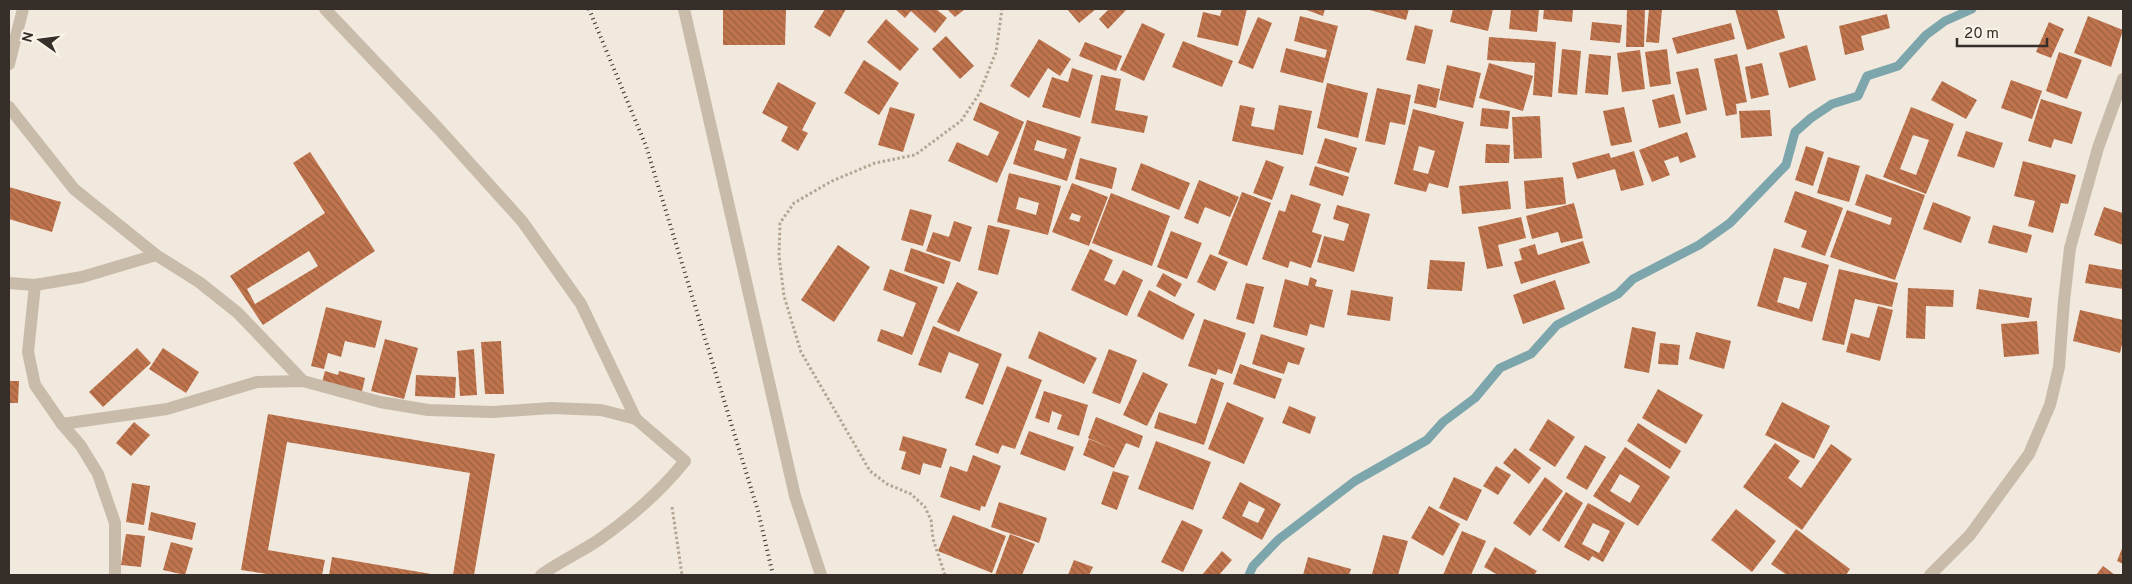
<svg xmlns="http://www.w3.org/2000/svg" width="2132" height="584" viewBox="0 0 2132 584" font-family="Overpass,sans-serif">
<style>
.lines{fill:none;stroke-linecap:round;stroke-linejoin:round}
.stream{stroke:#7da5ac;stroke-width:9}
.building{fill:url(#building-back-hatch);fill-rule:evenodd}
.path{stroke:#b4a594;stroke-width:3;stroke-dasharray:2.5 2.5;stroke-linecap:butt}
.minor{stroke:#c8bba9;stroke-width:12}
.rail{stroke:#362e29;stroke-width:4;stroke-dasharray:1 4;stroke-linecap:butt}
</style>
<defs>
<pattern id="building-back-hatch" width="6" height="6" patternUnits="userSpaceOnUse" patternTransform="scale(1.25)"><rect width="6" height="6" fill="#bf744d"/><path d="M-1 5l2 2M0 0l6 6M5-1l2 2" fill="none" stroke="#9c6040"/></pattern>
</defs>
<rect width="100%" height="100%" fill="#f1e9dd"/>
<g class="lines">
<path class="stream" d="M1249,575L1253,566L1279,539L1355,481L1427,440L1443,422L1475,398L1500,368L1531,354L1557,325L1618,294L1633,279L1699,245L1730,223L1786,165L1795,132L1811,118L1832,104L1858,96L1867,76L1898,66L1926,35L1945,21L1972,9"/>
</g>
<g class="building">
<path d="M723,9L786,10L785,45H723Z"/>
<path d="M825,9H846L830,37L814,27Z"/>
<path d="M895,9H936L947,18L935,33L911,11L905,18Z"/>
<path d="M947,9H965L955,17Z"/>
<path d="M1067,9H1096L1079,23Z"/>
<path d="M1109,9H1127L1108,29L1099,19Z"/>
<path d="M1222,9H1247L1238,46L1197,37L1203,12L1220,16Z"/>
<path d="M1304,9H1325L1323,16Z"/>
<path d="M1366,9H1409L1406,20Z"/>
<path d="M1453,9H1493L1488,31L1450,22Z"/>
<path d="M1511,9H1539L1537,32L1509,29Z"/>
<path d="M1544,9H1573L1572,22L1543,19Z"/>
<path d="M1627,9H1645L1644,47H1626Z"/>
<path d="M1649,9H1662L1659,43L1646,42Z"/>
<path d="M1735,9H1777L1785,38L1747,50Z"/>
<path d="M1887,14L1890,28L1861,36L1864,50L1845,55L1839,26Z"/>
<path d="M1300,16L1338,26L1323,83L1280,72L1286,48L1325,58L1327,50L1294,41Z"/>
<path d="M2088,16L2123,30L2111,67L2074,53Z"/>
<path d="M1258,17L1272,23L1253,69L1238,63Z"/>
<path d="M886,19L919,49L900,71L867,42Z"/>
<path d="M1592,22L1622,25L1620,43L1590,40Z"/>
<path d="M2049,22L2064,29L2051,58L2036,52Z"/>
<path d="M1142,23L1165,34L1144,81L1120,70Z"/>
<path d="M1731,23L1735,39L1677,54L1672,38Z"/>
<path d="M1415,25L1433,30L1425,64L1406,60Z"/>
<path d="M946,36L974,66L960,79L932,49Z"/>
<path d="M1489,37L1556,42L1552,97L1533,95L1535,63L1487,60Z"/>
<path d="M1039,39L1071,59L1060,76L1048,68L1029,98L1010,86Z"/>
<path d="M1183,41L1233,61L1222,87L1172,67Z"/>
<path d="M1085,42L1122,56L1116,71L1079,56Z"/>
<path d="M1807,45L1816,80L1789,88L1779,53Z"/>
<path d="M1562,49L1581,51L1577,95L1558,93Z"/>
<path d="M1667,49L1671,84L1650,87L1645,52Z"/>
<path d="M1640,50L1645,89L1622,92L1617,53Z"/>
<path d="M2059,52L2082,60L2067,99L2046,91Z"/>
<path d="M1589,54L1611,56L1608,95L1585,93Z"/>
<path d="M1737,54L1747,102L1736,104L1737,114L1726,116L1714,59Z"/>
<path d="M864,60L899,83L879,115L844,93Z"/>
<path d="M1489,63L1533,76L1523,111L1479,98Z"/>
<path d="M1762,63L1769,95L1751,99L1745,67Z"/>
<path d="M1447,65L1481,73L1473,108L1439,100Z"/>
<path d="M1072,68L1093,75L1080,118L1042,107L1052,77L1068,82Z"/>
<path d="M1698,68L1707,110L1686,115L1676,72Z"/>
<path d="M1101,75L1121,79L1115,110L1148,116L1144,133L1091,123Z"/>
<path d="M2011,80L2042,91L2032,119L2001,108Z"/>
<path d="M1942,81L1977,100L1966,119L1931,100Z"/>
<path d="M778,82L816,103L802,130L808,133L798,151L781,141L788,127L762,113Z"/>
<path d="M1327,83L1368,93L1358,138L1317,128Z"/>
<path d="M1418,84L1440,89L1436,108L1414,103Z"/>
<path d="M1377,88L1411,95L1405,125L1390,122L1385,145L1365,141Z"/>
<path d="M1674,94L1681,123L1659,128L1652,100Z"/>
<path d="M2041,99L2082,112L2072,144L2054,139L2051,148L2028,141Z"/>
<path d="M980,102L1024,122L997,183L948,161L957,142L988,156L999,132L973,120Z"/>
<path d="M1240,105L1255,108L1251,126L1274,130L1279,105L1312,111L1303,155L1232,141Z"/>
<path d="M890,107L915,114L903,152L878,145Z"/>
<path d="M1624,107L1632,142L1611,146L1603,111Z"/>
<path d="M1911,107L1954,124L1926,194L1883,177ZM1913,135L1929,140L1916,175L1900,169Z"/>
<path d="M1482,108L1510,111L1508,129L1480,126Z"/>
<path d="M1413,109L1464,122L1448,188L1429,183L1426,192L1394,184ZM1419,146L1435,151L1428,174L1413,170Z"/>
<path d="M1770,110L1772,136L1741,138L1739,111Z"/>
<path d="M1540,116L1542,158L1514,159L1512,117Z"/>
<path d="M1027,120L1081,137L1067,181L1013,164ZM1037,140L1067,149L1064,159L1034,150Z"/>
<path d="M1966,131L2003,143L1994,168L1957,156Z"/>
<path d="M1687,132L1696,157L1680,163L1678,156L1664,161L1670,175L1652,182L1639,150Z"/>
<path d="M1325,138L1357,148L1349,173L1317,163Z"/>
<path d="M1486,144L1510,145L1509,163H1485Z"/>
<path d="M1806,146L1824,152L1813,186L1795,180Z"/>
<path d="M1634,151L1644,185L1621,191L1615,169L1577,179L1572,163L1609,153L1611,158Z"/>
<path d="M310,152L375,251L263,325L230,276L325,213L293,163ZM309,251L318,266L255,304L247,289Z"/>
<path d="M1828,157L1860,166L1849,202L1817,193Z"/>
<path d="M1080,158L1117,168L1112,189L1075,179Z"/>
<path d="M1266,160L1284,167L1272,200L1253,193Z"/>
<path d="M2023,161L2076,175L2068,204L2061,203L2053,233L2028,226L2035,201L2014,196Z"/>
<path d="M1141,163L1190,183L1179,210L1131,190Z"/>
<path d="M1315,166L1349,177L1343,196L1309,185Z"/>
<path d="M1009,173L1061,186L1048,235L997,222ZM1019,197L1039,203L1036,215L1016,209Z"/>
<path d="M1866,174L1925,195L1895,280L1830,257L1847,210L1890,225L1892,218L1855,205Z"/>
<path d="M1563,177L1566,204L1526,209L1524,181Z"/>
<path d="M1199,180L1239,197L1230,217L1205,207L1198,224L1184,218Z"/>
<path d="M1508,181L1511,209L1462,214L1459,186Z"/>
<path d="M1072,183L1108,197L1089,246L1052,232ZM1072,213L1081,216L1079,222L1069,219Z"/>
<path d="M9,187L61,202L52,232L9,219Z"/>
<path d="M1795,191L1843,208L1825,256L1801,247L1807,231L1784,222Z"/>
<path d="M1242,192L1271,203L1247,266L1218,254Z"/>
<path d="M1111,193L1170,216L1152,266L1092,243Z"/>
<path d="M1291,194L1321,204L1312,232L1322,235L1311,268L1290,261L1288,268L1262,259L1279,210L1285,212Z"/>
<path d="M1933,202L1971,217L1961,243L1923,229Z"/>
<path d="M1574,203L1583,238L1561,243L1558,232L1532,239L1526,216Z"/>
<path d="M1337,205L1370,214L1354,272L1317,262L1324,236L1344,241L1349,224L1333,219Z"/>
<path d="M2104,207L2123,213V245L2094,235Z"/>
<path d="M910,209L932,215L923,246L901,240Z"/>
<path d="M1521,217L1526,238L1498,245L1503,266L1487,269L1478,227Z"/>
<path d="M954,221L972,227L960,262L926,251L933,232L949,237Z"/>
<path d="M988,225L1010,230L998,275L978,270Z"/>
<path d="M1993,225L2032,235L2027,253L1988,243Z"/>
<path d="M1171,231L1202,243L1187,279L1157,267Z"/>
<path d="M1583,241L1590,263L1521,284L1514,262L1522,260L1519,249L1535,244L1538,255Z"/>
<path d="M838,245L870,267L834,322L801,300Z"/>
<path d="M911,248L951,262L944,284L904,271Z"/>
<path d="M1774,248L1829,265L1812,322L1757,306ZM1784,277L1807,283L1799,309L1777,302Z"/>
<path d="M1090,249L1113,260L1104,280L1115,285L1123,270L1143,280L1127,316L1071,290Z"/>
<path d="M1210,254L1228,262L1215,291L1197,282Z"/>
<path d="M1430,260L1465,262L1462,291L1427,289Z"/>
<path d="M2089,264L2123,270V289L2085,283Z"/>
<path d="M890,269L938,287L912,355L877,341L881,329L903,337L916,303L883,290Z"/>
<path d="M1839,269L1898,283L1892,307L1855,299L1844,345L1822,340Z"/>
<path d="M1163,273L1182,284L1175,297L1156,286Z"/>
<path d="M1310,277L1317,280L1315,286L1333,290L1324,328L1310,324L1307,336L1273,327L1285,279L1308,286Z"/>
<path d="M1555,280L1565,309L1523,324L1513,295Z"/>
<path d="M957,282L978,292L959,332L937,322Z"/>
<path d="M1246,283L1264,287L1254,324L1236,319Z"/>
<path d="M1908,288L1954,290L1953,307L1926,306L1925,339L1906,338Z"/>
<path d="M1979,289L2032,298L2029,318L1976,309Z"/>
<path d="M1149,290L1195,314L1183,340L1137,316Z"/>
<path d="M1351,290L1393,297L1390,321L1347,315Z"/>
<path d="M1878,306L1893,310L1880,361L1846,352L1851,333L1869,338Z"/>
<path d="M326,307L382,321L375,348L345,341L341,357L328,353L324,369L311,366Z"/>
<path d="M2080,310L2123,320V340L2120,353L2073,341Z"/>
<path d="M1204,319L1246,333L1232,374L1218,369L1216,375L1188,366Z"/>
<path d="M2037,321L2039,354L2004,357L2001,324Z"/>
<path d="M933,326L1002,354L983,405L965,398L979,364L949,352L941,373L918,365Z"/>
<path d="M1632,327L1656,332L1649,373L1624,368Z"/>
<path d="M1039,331L1097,358L1084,384L1028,358Z"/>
<path d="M1696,332L1731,341L1724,369L1689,359Z"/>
<path d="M1261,334L1305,348L1299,365L1288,362L1284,374L1252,364Z"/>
<path d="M385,339L418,348L404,399L371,391Z"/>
<path d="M501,341L504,394H485L481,342Z"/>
<path d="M1660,343L1680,345L1678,365L1658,364Z"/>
<path d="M137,348L151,363L103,407L89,392Z"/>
<path d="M163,348L199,372L186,393L149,369Z"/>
<path d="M474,349L477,395L460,396L457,351Z"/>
<path d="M1109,349L1137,360L1120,404L1092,393Z"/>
<path d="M1240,364L1282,379L1275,399L1233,384Z"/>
<path d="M1007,366L1042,380L1015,449L1002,445L998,454L975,445Z"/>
<path d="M325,371L338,375L339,371L365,378L361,396L321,386Z"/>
<path d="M1143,372L1168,384L1147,426L1123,415Z"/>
<path d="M416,375L456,377L455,398L415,396Z"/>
<path d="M1211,378L1224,383L1204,445L1154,428L1159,412L1196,424Z"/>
<path d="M9,381H19L18,403H9Z"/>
<path d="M1658,389L1703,415L1686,444L1642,418Z"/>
<path d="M1044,391L1088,405L1079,436L1057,429L1062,415L1052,411L1049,423L1035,418Z"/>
<path d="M1227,402L1264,418L1244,464L1208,449Z"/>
<path d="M1782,402L1830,426L1814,459L1765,435Z"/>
<path d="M1289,406L1316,417L1310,434L1282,423Z"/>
<path d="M268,414L495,454L474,575H453L470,473L287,442L268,550L325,560L322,575H274L241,570Z"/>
<path d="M1096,417L1143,436L1139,448L1126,443L1114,468L1083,455L1089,439L1116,450L1088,438Z"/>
<path d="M1548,419L1575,437L1555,467L1529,450Z"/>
<path d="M134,422L150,435L131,456L116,443Z"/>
<path d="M1638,423L1681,451L1670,469L1627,441Z"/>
<path d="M1029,431L1074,447L1065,471L1020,454Z"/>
<path d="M903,436L947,449L941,468L923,463L920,475L901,469L906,452L899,450Z"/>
<path d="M1156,441L1211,462L1193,510L1138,489Z"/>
<path d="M1775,443L1800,461L1788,478L1801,488L1831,444L1852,459L1802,530L1743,487Z"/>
<path d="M1585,445L1606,457L1587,490L1566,478Z"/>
<path d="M1625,447L1670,477L1638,526L1593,496ZM1620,474L1640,486L1630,503L1610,491Z"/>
<path d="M1515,448L1541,468L1529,484L1503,463Z"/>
<path d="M973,455L1001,466L985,507L981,506L980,511L940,497L950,466L967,472Z"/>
<path d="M1496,466L1511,475L1498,495L1483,486Z"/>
<path d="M1113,471L1129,476L1117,510L1101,504Z"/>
<path d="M1454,477L1482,490L1467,521L1439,508Z"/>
<path d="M1545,477L1563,491L1530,536L1513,523Z"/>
<path d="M1240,482L1281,504L1262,540L1222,518ZM1249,501L1265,509L1258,523L1242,516Z"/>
<path d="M132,483L150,486L144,525L126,522Z"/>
<path d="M1566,492L1583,503L1559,542L1542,530Z"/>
<path d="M999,502L1047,518L1039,543L991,527Z"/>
<path d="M1588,503L1625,523L1603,562L1592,556L1589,561L1564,547ZM1593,523L1610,531L1599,553L1582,544Z"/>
<path d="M1429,506L1460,524L1443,556L1411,538Z"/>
<path d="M1736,509L1776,541L1752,572L1711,540Z"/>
<path d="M151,512L196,523L192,540L148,530Z"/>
<path d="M953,515L1006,536L992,573L938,551Z"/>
<path d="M1182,520L1203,530L1183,572L1161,562Z"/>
<path d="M1796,529L1850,569L1846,575H1787L1771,564Z"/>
<path d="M1462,531L1486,541L1471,575H1443Z"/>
<path d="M126,534L145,536L141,567L121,565Z"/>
<path d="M1010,534L1035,544L1022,575H995Z"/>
<path d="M1383,535L1408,541L1398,575L1372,574Z"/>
<path d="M171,542L193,548L185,575L163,570Z"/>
<path d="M2123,546V564L2117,561Z"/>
<path d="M1495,547L1537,571L1534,575H1498L1484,567Z"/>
<path d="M1222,551L1232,560L1219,575H1202Z"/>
<path d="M332,557L431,574V575H329Z"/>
<path d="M1308,557L1351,569L1349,575H1303Z"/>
<path d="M1074,560L1093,567L1089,575H1068Z"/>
<path d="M2103,566L2115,575H2096Z"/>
</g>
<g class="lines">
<g class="path">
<path d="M672,507L682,575"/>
<path d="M945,575L933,539L931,520L925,507L911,494L887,484L870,471L801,352L784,296L779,256L780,223L794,203L832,181L875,163L915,155L961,121L979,94L996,52L1002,9"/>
</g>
<g class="minor">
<path d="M325,9L438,128L522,221L581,304L636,419"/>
<path d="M684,9L795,496L821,575"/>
<path d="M9,64L23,9"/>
<path d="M9,107L74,189L156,255L199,282L238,313L303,381"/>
<path d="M9,283L35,285L82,277L156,255"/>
<path d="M35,285L28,352L35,385L62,424L81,446L98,474L115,523V575"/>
<path d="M62,424L167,409L257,382L303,381L380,402L428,410L493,412L551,408L601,410L636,419L685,461C661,491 631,517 600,539C581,552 559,562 541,575"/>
<path d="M1930,575L1970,535L2029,454L2050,405L2059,367L2064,301L2070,248L2098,148L2123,79"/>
</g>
<path class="rail" d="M589,9L646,146L758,511L773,575"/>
</g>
<rect width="2132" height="584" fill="none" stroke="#362e29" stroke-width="20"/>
<g transform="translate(40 40) rotate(284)" stroke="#f9f3e9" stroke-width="4" paint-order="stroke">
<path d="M0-4L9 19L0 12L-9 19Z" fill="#362e29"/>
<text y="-8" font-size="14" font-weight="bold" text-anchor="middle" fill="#362e29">N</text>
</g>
<path d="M1957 38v8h90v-8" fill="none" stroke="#362e29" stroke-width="2.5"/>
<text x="1964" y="38" font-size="15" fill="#362e29" stroke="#f9f3e9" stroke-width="4" paint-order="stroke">20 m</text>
</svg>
